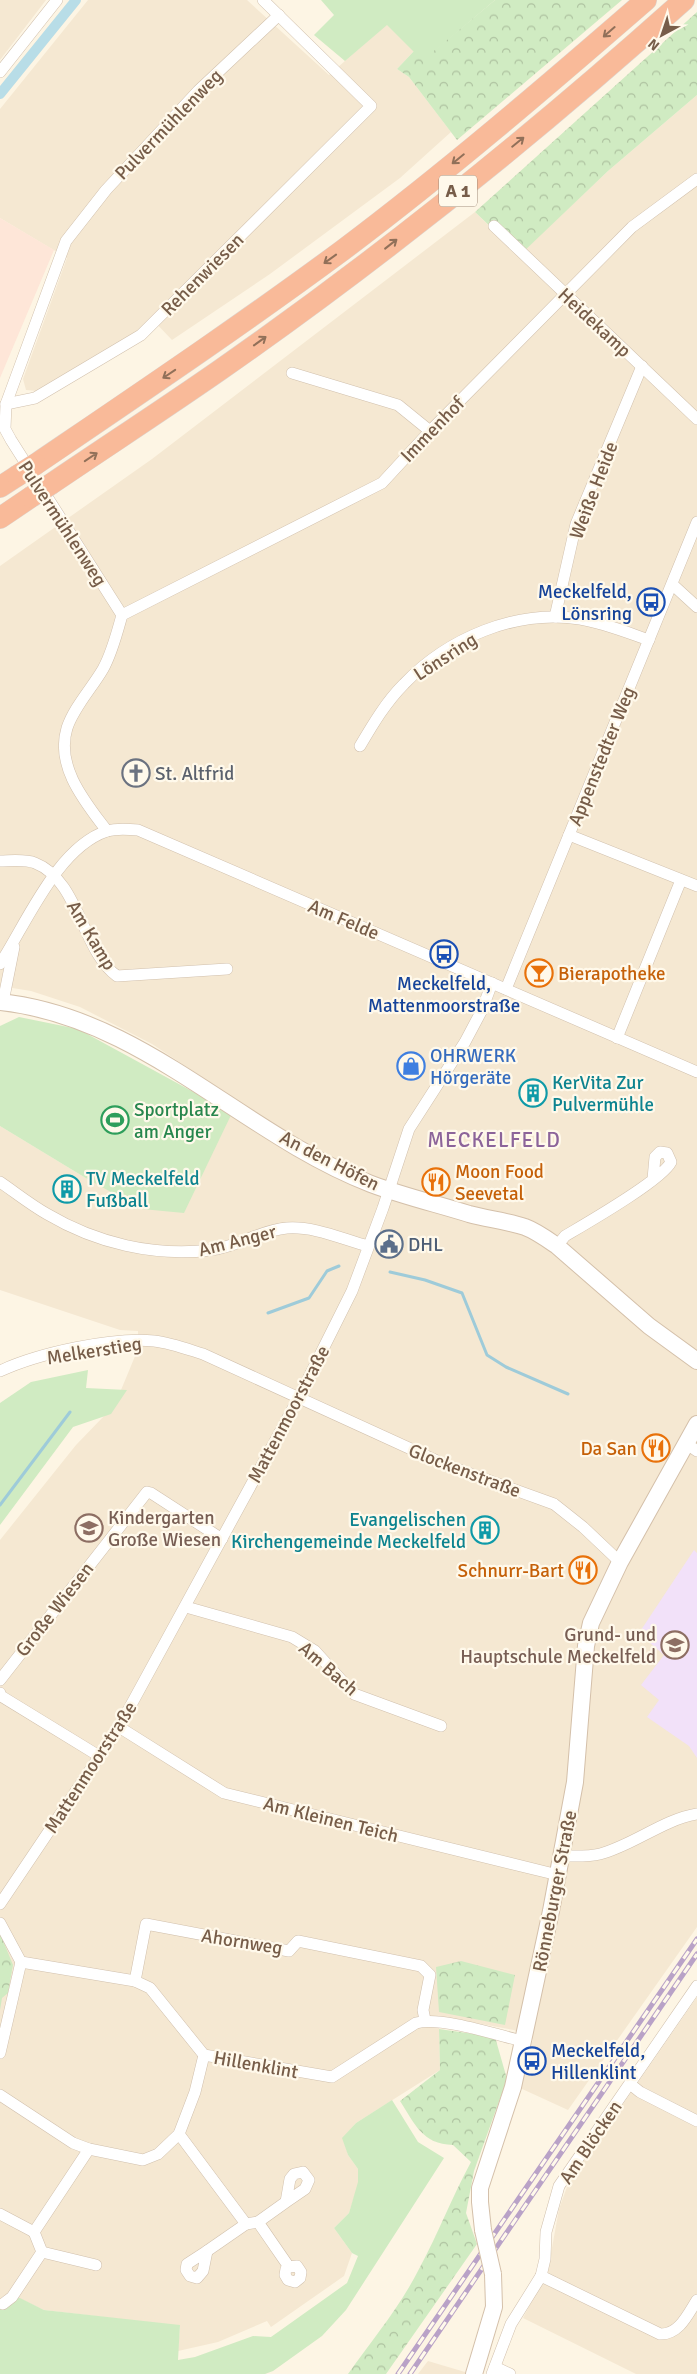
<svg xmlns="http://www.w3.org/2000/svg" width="697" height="2374" viewBox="0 0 697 2374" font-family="Signika,sans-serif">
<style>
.residential{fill:#f5e8d2}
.commercial{fill:#fee6d8}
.education{fill:#f2e1f9}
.green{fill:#d0ebc2}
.forest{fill:url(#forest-crowns)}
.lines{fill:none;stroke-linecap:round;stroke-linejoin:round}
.stream{stroke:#9ecbd9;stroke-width:3}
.canal{stroke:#b8dde7;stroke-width:10}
.street-casing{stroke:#d1c0ad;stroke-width:12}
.secondary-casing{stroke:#d4c0aa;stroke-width:18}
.highway-casing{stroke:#dcd5d0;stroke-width:22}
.street{stroke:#fff;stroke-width:11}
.secondary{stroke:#fff;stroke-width:16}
.highway{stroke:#f9ba99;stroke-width:21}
.rail-casing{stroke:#b9a2c7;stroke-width:5}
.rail{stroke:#fff9eb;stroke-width:3;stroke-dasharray:9;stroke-linecap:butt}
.secondary-bridge-casing{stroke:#d4c0aa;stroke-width:18;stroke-linecap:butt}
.highway-bridge-casing{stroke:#dcd5d0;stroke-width:22;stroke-linecap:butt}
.secondary-bridge{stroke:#fff;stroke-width:16}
.highway-bridge{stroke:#f9ba99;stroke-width:21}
.oneway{stroke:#917059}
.labels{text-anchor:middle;stroke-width:4.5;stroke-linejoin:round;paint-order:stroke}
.shield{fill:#fff9eb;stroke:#a08c7a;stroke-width:1}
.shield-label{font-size:18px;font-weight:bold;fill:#775d49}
.street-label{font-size:19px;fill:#775d49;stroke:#fff9eb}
.transit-label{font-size:19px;fill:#164399;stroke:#fff9eb;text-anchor:end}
.worship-label{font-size:19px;fill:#5b616d;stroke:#fff9eb;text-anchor:start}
.food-label{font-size:19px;fill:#c56008;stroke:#fff9eb;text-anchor:start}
.shop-label{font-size:19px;fill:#366cbe;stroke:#fff9eb;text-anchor:start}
.culture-label{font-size:19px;fill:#0d838f;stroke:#fff9eb;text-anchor:start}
.leisure-label{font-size:19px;fill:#27864d;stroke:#fff9eb;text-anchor:start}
.service-label{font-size:19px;fill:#4e5e75;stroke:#fff9eb;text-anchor:start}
.education-label{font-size:19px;fill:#785e54;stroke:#fff9eb;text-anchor:start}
.quarter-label{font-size:21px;letter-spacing:1px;fill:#8c649a;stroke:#fff9eb}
</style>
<defs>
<pattern id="forest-crowns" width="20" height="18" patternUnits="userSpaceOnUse" patternTransform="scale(1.25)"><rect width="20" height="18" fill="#d0ebc2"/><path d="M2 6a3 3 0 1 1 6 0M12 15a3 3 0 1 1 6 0" fill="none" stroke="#aec2a0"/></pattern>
</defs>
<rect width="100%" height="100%" fill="#fdf5e4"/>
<g class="residential">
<path d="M0,0H46L0,60Z"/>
<path d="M88,0H247L329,75L387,24L414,51L397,69L409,77L451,132L400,178L270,274L172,340L151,318L134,334L37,391L26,390L23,379L67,258L0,218V109Z"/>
<path d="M697,95V1927L568,2110L520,2088L533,2039L514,2030L443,2017L439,2029L440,2070L356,2123L343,2138L348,2155L358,2169L359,2182L349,2213L334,2228L352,2253L344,2276L271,2327L267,2321L218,2342L178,2351L180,2326L44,2310L10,2294L0,2303V1540L76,1445L104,1416L121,1390L138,1349V1331L120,1330L0,1290V1126L89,1180L232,1113L240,1102L152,1044L80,1007L31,991L0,986V566L152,459L475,212L519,255L608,171Z"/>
<path d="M697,1997V2374H636L523,2318L548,2270L559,2209L568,2184Z"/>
<path d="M428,2361L465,2372V2374H418Z"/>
</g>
<path class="commercial" d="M0,218L54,250L0,378Z"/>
<path class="education" d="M694,1550L697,1553V1758L689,1746L647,1717L659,1700L641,1685L664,1655L642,1636L641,1630Z"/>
<g class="green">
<path d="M321,0H495L423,61L387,25L345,61L314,35L334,15Z"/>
<path d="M19,1017L78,1029L232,1113L184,1213L142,1209L89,1180L0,1126V1026Z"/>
<path d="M88,1370L86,1388L127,1390L111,1414L73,1427L0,1525V1403L31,1382Z"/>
<path d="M392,2100L418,2142L444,2158L346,2310L322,2336L273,2371L265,2374H0V2304L12,2297L20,2298L44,2310L180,2325L178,2360L195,2357L253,2336L271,2337L347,2283L358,2256L352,2253L334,2228L349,2213L358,2182V2169L348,2155L342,2138L356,2123Z"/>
</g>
<g class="forest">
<path d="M495,0H622L457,140L409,77L397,69L414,51L423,60Z"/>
<path d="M697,12V95L608,171L520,255L475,212Z"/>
<path d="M0,1933L13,1965L8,1993L2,1998L0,2010Z"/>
<path d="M461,1961L515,1975L505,2025L439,2012L436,1967Z"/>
<path d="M439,2029L495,2037L507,2079L474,2171L466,2213L477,2244L386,2374H348C372,2340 400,2307 419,2269C438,2234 452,2197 471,2162L453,2145C422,2144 415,2124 400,2101L440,2070Z"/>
</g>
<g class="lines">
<g class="stream">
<path d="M390,1272L425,1280L462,1293L487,1355L506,1367L568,1394"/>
<path d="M268,1313L309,1298L327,1271L339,1266"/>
<path d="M0,1505L70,1412"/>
</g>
<path class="canal" d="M0,94L76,0"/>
<g class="street-casing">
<g id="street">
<path d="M0,72L57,0"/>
<path d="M494,226L697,419"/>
<path d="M292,373L398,405L430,431"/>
<path d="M6,404L35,398L141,335L371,106L263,0"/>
<path d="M673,585L697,607"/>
<path d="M122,615L382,483L430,431L632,227L697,179"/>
<path d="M555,617L576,524L642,366"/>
<path d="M360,746C373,724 386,702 404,684C448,638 516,609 580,619C604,623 626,632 649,640"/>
<path d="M107,831C86,803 55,767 67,728C74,707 92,688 103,669C112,653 117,633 122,615L11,440L5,429L6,404L66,241L106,190L198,91L279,15"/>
<path d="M569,835L697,886"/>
<path d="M0,861C10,861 25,859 35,863C79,880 82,951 117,976L227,969"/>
<path d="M0,964C27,922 58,847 107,831C117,828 128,829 138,830L697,1072"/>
<path d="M506,989L697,522"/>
<path d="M3,1002L14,947"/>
<path d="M617,1038L681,880"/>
<path d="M0,1182C16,1193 31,1205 47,1214C96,1243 154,1257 211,1250C237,1247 261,1230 287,1228C314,1226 342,1239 368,1246"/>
<path d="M557,1246L565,1236C587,1223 662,1180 671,1162L667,1153L660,1152L655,1157L653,1179"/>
<path d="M0,1371C39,1353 112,1337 154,1341C171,1343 187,1349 203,1354L446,1465L554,1504L583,1527L620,1562"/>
<path d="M687,1444L697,1451"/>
<path d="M186,1607L292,1637L315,1651L354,1694L441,1726"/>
<path d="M0,1680L147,1492L151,1493L222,1539"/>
<path d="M0,1693L1,1696L99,1756"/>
<path d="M119,1727L224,1793L558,1875"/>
<path d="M562,1856C575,1856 588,1857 600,1854C634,1845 662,1820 697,1814"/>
<path d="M0,1904L119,1727L298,1399L352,1291L383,1208L409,1129L465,1042L482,1010L492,983"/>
<path d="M0,1923L21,1962L135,1981L150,1988L204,2055L332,2077L416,2023C440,2016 497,2035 522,2041"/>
<path d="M135,1981L146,1924L289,1951L298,1941L421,1966L430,1975L423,2010L425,2020"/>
<path d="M0,2053L21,1962"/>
<path d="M630,2084L640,2092L697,2121"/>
<path d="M0,2095L73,2143L89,2149L143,2160L158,2154L179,2134L195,2092L204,2055"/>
<path d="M179,2134L246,2224L207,2251"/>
<path d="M0,2214L34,2232"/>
<path d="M258,2222L289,2267L297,2266L301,2272L300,2278L295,2282L288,2280L285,2275L286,2269L289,2267"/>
<path d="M246,2224L258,2222L286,2202L290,2179L294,2174L303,2172L309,2180L305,2189L286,2202"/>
<path d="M207,2251L203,2271L197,2278L190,2276L186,2270L187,2264Z"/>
<path d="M42,2252L96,2265"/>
<path d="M541,2276L660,2334C679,2335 688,2314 697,2300"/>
<path d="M3,2304L12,2297L42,2252L34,2232L89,2149"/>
<path d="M495,2367L510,2374"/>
<path d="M492,2374L511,2324L541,2276L545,2259L546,2232L559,2186L697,1986"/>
</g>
</g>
<g class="secondary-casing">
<g id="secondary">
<path d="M0,1002C143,1017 242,1134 371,1184C403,1196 437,1204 469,1214C487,1219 507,1221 525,1227C536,1231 547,1239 557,1246L649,1326L697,1361"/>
<path d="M483,2230L480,2202V2188L513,2087L551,1911L575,1782L586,1646L591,1623L620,1562L697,1424"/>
<path d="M474,2374L494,2307L493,2274"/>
</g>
</g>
<g class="highway-casing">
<g id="highway">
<path d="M36,464C139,394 243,324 343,250C448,171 547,86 646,0"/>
<path d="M51,484C107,446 164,409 220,370C382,257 537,132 684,0"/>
<path d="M0,487L17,476"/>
<path d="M0,518L31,497"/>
</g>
</g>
<use href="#street" class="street"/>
<use href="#secondary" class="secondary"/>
<use href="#highway" class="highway"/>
<g class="rail-casing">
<g id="rail">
<path d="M398,2374L697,1939"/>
<path d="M410,2374L697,1954"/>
</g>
</g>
<use href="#rail" class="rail"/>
<g class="secondary-bridge-casing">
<path id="secondary-bridge" d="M483,2230L493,2274"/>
</g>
<g class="highway-bridge-casing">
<g id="highway-bridge">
<path d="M17,476L36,464"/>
<path d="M31,497L51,484"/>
</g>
</g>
<use href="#secondary-bridge" class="secondary-bridge"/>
<use href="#highway-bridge" class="highway-bridge"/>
</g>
<defs><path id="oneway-shaft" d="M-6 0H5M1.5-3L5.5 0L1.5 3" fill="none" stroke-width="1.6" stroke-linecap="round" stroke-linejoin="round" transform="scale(1.25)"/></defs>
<g class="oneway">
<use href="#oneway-shaft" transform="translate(609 32) rotate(139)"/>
<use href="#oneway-shaft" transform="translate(518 142) rotate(-39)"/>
<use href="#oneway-shaft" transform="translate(458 159) rotate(141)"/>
<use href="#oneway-shaft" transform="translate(391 244) rotate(-38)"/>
<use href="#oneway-shaft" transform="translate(330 259) rotate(144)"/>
<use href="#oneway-shaft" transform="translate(260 341) rotate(-36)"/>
<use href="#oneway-shaft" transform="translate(169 374) rotate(146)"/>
<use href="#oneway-shaft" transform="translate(91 457) rotate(-34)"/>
</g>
<defs>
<g id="bus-ring" transform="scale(1.4375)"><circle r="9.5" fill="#fff9eb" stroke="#1a4fb4" stroke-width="1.5"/><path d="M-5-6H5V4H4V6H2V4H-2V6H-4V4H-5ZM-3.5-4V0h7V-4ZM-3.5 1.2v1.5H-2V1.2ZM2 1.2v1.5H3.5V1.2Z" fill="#1a4fb4"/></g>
<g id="church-ring" transform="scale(1.4375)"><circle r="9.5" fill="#fff9eb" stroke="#6b7280" stroke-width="1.5"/><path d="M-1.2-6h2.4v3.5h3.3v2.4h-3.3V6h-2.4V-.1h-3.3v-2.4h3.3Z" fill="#6b7280"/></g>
<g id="bar-ring" transform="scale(1.4375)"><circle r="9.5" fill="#fff9eb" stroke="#e8710a" stroke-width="1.5"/><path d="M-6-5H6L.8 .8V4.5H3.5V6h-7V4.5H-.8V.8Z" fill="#e8710a"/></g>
<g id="shop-ring" transform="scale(1.4375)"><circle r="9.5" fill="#fff9eb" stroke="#3f7fe0" stroke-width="1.5"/><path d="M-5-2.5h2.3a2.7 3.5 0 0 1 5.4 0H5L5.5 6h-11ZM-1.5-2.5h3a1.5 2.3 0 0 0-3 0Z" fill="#3f7fe0"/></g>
<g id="building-ring" transform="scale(1.4375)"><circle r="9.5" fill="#fff9eb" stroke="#0f9aa8" stroke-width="1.5"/><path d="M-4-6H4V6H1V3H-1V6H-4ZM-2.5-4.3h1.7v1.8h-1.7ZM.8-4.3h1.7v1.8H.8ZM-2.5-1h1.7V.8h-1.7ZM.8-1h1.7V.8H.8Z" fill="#0f9aa8"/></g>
<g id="stadium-ring" transform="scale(1.4375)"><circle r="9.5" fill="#fff9eb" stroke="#2e9e5b" stroke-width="1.5"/><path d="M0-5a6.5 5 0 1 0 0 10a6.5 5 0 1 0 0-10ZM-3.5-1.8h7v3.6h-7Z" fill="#2e9e5b"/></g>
<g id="restaurant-ring" transform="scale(1.4375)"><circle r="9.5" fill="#fff9eb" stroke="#e8710a" stroke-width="1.5"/><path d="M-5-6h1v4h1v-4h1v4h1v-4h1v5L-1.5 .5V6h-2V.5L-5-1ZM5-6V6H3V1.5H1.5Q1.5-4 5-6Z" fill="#e8710a"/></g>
<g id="civic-ring" transform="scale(1.4375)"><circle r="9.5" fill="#fff9eb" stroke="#5c6f8a" stroke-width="1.5"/><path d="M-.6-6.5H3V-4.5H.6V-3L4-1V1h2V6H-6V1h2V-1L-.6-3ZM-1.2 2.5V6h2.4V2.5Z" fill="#5c6f8a"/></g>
<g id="school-ring" transform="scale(1.4375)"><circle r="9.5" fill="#fff9eb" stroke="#8d6e63" stroke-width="1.5"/><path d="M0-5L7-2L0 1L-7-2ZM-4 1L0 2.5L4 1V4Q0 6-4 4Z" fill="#8d6e63"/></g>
</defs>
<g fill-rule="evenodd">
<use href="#bus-ring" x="651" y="602"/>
<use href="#church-ring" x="136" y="773"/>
<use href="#bus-ring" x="444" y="954"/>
<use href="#bar-ring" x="539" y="973"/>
<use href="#shop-ring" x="411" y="1066"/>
<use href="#building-ring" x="533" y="1093"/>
<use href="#stadium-ring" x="115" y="1120"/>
<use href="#restaurant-ring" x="436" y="1182"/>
<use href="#building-ring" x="67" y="1189"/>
<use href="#civic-ring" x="389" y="1244"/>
<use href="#restaurant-ring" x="656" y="1448"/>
<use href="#school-ring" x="89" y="1528"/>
<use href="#building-ring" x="485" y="1530"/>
<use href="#restaurant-ring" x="583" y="1570"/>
<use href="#school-ring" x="675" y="1645"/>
<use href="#bus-ring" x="532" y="2061"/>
</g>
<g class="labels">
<rect class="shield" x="439" y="175.5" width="38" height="31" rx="4"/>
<g class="shield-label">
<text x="458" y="197">A 1</text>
</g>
<g class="street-label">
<text transform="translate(168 124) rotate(-46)" y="7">Pulvermühlenweg</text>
<text transform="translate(202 274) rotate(-45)" y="7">Rehenwiesen</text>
<text transform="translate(595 322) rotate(43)" y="7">Heidekamp</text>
<text transform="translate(432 429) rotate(-46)" y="7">Immenhof</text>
<text transform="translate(593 490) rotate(-69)" y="7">Weiße Heide</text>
<text transform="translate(63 523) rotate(57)" y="7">Pulvermühlenweg</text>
<text transform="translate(445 656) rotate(-33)" y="7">Lönsring</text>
<text transform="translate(601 756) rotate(-68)" y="7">Appenstedter Weg</text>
<text transform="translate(344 919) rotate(23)" y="7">Am Felde</text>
<text transform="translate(92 935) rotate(59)" y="7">Am Kamp</text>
<text transform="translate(330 1160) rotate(27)" y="7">An den Höfen</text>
<text transform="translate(237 1240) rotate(-14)" y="7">Am Anger</text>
<text transform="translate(94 1350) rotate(-9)" y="7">Melkerstieg</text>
<text transform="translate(288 1414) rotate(-62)" y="7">Mattenmoorstraße</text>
<text transform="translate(465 1470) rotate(21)" y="7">Glockenstraße</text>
<text transform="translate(54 1609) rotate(-52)" y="7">Große Wiesen</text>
<text transform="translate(329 1668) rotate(41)" y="7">Am Bach</text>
<text transform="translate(90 1767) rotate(-57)" y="7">Mattenmoorstraße</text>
<text transform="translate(331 1819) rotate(14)" y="7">Am Kleinen Teich</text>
<text transform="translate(554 1891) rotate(-79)" y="7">Rönneburger Straße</text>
<text transform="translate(242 1941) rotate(9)" y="7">Ahornweg</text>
<text transform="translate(256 2064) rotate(10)" y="7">Hillenklint</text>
<text transform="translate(590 2142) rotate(-56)" y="7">Am Blöcken</text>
</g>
<g class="transit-label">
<text x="632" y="598">Meckelfeld,<tspan x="632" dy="22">Lönsring</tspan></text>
<text x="444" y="990" text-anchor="middle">Meckelfeld,<tspan x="444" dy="22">Mattenmoorstraße</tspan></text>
<text x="551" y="2057" text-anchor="start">Meckelfeld,<tspan x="551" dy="22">Hillenklint</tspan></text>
</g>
<g class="worship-label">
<text x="155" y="780">St. Altfrid</text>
</g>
<g class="food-label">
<text x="558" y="980">Bierapotheke</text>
<text x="455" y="1178">Moon Food<tspan x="455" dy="22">Seevetal</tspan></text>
<text x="637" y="1455" text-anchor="end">Da San</text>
<text x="564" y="1577" text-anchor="end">Schnurr-Bart</text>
</g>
<g class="shop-label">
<text x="430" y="1062">OHRWERK<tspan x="430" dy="22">Hörgeräte</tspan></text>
</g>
<g class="culture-label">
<text x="552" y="1089">KerVita Zur<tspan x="552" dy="22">Pulvermühle</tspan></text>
<text x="86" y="1185">TV Meckelfeld<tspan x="86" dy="22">Fußball</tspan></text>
<text x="466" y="1526" text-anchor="end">Evangelischen<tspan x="466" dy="22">Kirchengemeinde Meckelfeld</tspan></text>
</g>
<g class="leisure-label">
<text x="134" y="1116">Sportplatz<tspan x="134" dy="22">am Anger</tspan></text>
</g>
<g class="service-label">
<text x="408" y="1251">DHL</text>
</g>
<g class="education-label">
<text x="108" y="1524">Kindergarten<tspan x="108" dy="22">Große Wiesen</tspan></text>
<text x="656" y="1641" text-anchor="end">Grund- und<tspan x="656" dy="22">Hauptschule Meckelfeld</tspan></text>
</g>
<g class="quarter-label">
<text x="494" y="1147">MECKELFELD</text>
</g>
</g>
<g transform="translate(662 35) rotate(220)" stroke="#fff9eb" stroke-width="4" paint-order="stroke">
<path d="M0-4L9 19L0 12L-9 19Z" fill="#775d49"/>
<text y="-8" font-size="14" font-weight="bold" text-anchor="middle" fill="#775d49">N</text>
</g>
</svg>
